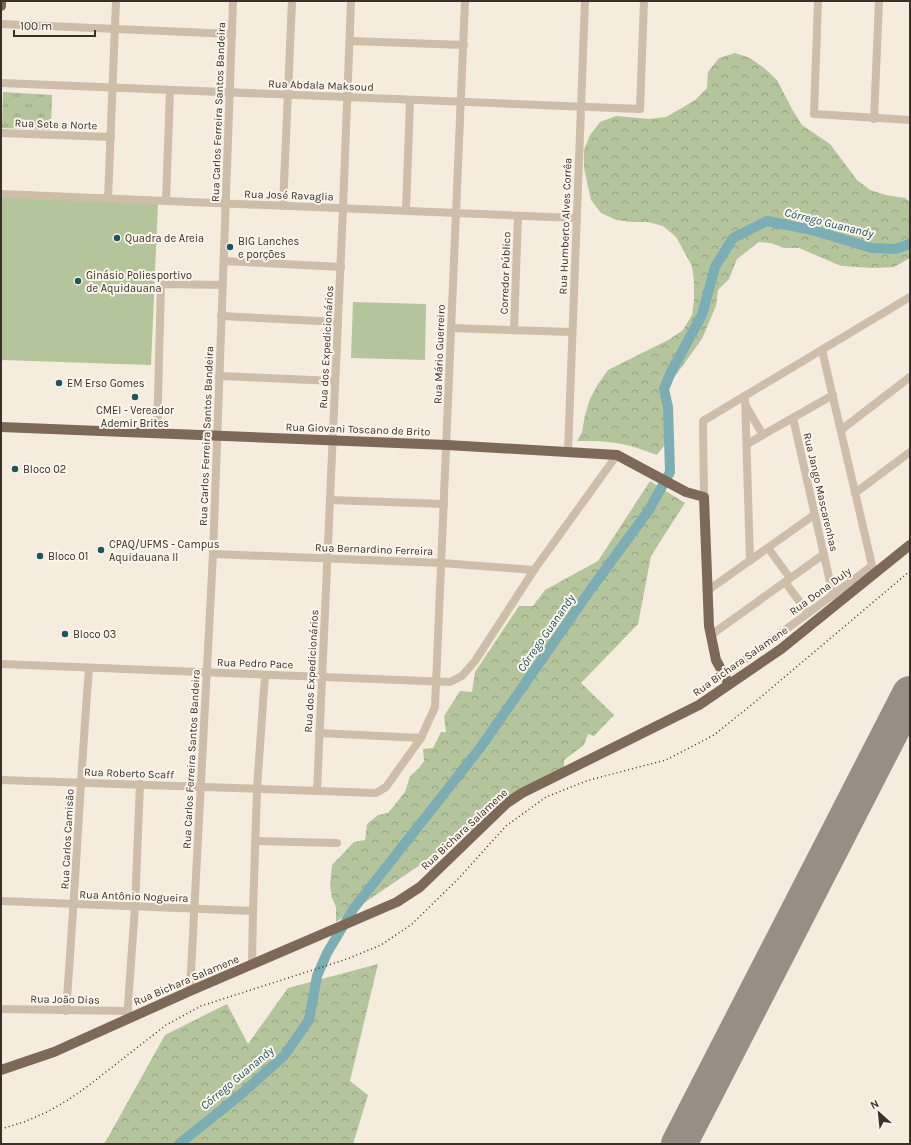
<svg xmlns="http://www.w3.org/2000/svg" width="911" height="1145" viewBox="0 0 911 1145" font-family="Karla,sans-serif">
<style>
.green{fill:#b4c59c}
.forest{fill:url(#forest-crowns)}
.park{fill:url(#park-tufts)}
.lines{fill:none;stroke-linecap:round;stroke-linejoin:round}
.river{stroke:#7aadb4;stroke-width:10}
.runway{stroke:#988e84;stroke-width:36}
.minor{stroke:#cebda8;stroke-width:8}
.major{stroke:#7e6959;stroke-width:10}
.rail{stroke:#3b3029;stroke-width:1.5;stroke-dasharray:1 3;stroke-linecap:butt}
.poi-dot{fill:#1a5560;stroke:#fbf5eb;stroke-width:1.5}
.labels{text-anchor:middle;stroke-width:4;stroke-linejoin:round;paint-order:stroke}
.street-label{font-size:11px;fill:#3b3029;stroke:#fbf5eb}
.poi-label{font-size:11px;fill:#3b3029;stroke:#fbf5eb;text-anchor:start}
.water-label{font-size:12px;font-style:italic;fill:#1a5560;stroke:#fbf5eb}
</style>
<defs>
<pattern id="forest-crowns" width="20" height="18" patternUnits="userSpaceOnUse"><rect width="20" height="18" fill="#b4c59c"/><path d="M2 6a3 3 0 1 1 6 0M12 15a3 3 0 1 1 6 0" fill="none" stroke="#94a07f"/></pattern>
<pattern id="park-tufts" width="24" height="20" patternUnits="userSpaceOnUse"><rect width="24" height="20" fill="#b4c59c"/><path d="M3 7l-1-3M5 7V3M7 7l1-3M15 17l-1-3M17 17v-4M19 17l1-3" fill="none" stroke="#94a07f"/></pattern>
</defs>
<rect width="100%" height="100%" fill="#f5ecde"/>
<g class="green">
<path d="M1,195L158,203L151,365L1,360Z"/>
<path d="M353,302L426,304L425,360L351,358Z"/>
</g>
<g class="forest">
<path d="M735,53L750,58L764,68L777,80L792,109L802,125L830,144L857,180L870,190L886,195L905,198L910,202V258L894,267L874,268L841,266L799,248H784L771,243L759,242L737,259L729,279L718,290L716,306L702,339L673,379L666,394L663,410L667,442L657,455C650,453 644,450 637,448C617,441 597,441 577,441L582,432L585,415L590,399L598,384L608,370L670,339L683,330L692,315L694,299V282L692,266L676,237L663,226L648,222H632L616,220L601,213L591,200L584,168V150L590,135L600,122L616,116L649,119L666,117L680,109L695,100L707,88L708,72L719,58Z"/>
<path d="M650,481L685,503L651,556L638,624L581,683L614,715L594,736L588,734L584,745L564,760V767L336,922V907L332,898L330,885L332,865L354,842L365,840L367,824L378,815L388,813L405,792L410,776L418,769L424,761L423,749L433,748L441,732H446L444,716L460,691L472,692L475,672L519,606H533L545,590L598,561Z"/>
<path d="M378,964L350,1081L368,1095L353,1144H102L106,1141L165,1035L227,1004L248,1044L288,988Z"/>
</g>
<path class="park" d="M3,92L52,95L51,130L2,128Z"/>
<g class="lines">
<path class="river" d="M179,1144L239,1096L284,1056L309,1020L317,976L327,953L354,908L480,748L591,589L649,510L670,472L668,407L664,389L671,372L702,315L715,267L733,238L767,221L812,230L872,248L895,249L910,244"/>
<path class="runway" d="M679,1144L910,694"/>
<g class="minor">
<path d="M818,1L814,114L910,120"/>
<path d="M1,24L232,34"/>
<path d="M350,41L464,45"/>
<path d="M1,83L640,109L644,1"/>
<path d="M874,119L879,1"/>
<path d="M1,133L111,137"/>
<path d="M1,194L576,218"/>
<path d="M108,199L116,1"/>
<path d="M166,201L170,90"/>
<path d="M283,206L292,1"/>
<path d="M406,211L410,100"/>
<path d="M224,261L341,267"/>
<path d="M221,316L338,322"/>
<path d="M451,328L572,332"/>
<path d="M514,330L518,216"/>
<path d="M822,350L874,574"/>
<path d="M219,376L335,381"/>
<path d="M745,396L750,561"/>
<path d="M746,406L763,435"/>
<path d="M793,418L833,595"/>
<path d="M841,430L910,377"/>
<path d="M157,434L161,284L223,285"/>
<path d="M747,444L833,395"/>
<path d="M568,452L585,1"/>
<path d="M855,493L910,452"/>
<path d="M704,497L703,421L910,297"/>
<path d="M330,500L444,504"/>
<path d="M768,548L790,578"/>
<path d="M213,554L442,563L534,570"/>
<path d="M785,582L808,613"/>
<path d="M707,591L814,515"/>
<path d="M711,635L824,554"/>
<path d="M1,664L450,682L462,676L475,661L534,570L617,455"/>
<path d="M724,675L872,566"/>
<path d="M319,733L421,738L435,707L465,1"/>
<path d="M1,780L376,793L386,787L421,738"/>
<path d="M317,791L343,208L351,1"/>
<path d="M256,841L337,843"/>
<path d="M1,901L253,911L257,789L265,675"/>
<path d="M252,965L253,911"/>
<path d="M190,991L213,554L233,1"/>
<path d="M1,1009L128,1011"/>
<path d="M66,1011C75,896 80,782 89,668"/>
<path d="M127,1019L135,907L140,784"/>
</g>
<g class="major">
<path d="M1,6V1"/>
<path d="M1,427L447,445L617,455L686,492L704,497L709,626L716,660L729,684"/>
<path d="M1,1070L54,1052L190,991L397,902L420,887L507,803L522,793L699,705L781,649L910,545"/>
</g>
<path class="rail" d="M1,1129L24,1122L47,1112L68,1100L88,1086L166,1025L201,1006L347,959L381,945L412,924L458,879L506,826L546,797L589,780L666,760L714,735L755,702L910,571"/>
</g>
<g class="poi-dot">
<circle cx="117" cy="238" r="4"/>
<circle cx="230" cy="247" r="4"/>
<circle cx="78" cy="281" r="4"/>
<circle cx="59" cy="383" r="4"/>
<circle cx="135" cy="397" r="4"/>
<circle cx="15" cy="469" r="4"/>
<circle cx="101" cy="550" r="4"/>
<circle cx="40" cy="556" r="4"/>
<circle cx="65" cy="634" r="4"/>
</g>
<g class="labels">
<g class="street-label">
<text transform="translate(321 85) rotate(2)" y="4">Rua Abdala Maksoud</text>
<text transform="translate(218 112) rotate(-88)" y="4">Rua Carlos Ferreira Santos Bandeira</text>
<text transform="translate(56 124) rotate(2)" y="4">Rua Sete a Norte</text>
<text transform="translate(289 195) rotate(2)" y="4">Rua José Ravaglia</text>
<text transform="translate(565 226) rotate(-88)" y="4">Rua Humberto Alves Corrêa</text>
<text transform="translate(505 273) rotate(-88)" y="4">Corredor Público</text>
<text transform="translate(326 347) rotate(-87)" y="4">Rua dos Expedicionários</text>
<text transform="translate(439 354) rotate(-88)" y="4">Rua Mário Guerreiro</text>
<text transform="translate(358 429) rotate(2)" y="4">Rua Giovani Toscano de Brito</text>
<text transform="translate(206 436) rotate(-88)" y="4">Rua Carlos Ferreira Santos Bandeira</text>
<text transform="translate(821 492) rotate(77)" y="4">Rua Jango Mascarenhas</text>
<text transform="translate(374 549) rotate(2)" y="4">Rua Bernardino Ferreira</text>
<text transform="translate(820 591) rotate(-36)" y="4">Rua Dona Duly</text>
<text transform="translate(740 661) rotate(-35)" y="4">Rua Bichara Salamene</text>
<text transform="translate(255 663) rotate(2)" y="4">Rua Pedro Pace</text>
<text transform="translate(311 671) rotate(-87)" y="4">Rua dos Expedicionários</text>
<text transform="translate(191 759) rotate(-87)" y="4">Rua Carlos Ferreira Santos Bandeira</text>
<text transform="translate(129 773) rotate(2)" y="4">Rua Roberto Scaff</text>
<text transform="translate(464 829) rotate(-43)" y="4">Rua Bichara Salamene</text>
<text transform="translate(67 839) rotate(-87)" y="4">Rua Carlos Camisão</text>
<text transform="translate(134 896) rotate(2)" y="4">Rua Antônio Nogueira</text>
<text transform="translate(186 980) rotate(-23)" y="4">Rua Bichara Salamene</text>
<text transform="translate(65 999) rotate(1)" y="4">Rua João Dias</text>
</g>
<g class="poi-label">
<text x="125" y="242">Quadra de Areia</text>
<text x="238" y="245">BIG Lanches<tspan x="238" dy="13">e porções</tspan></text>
<text x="86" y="279">Ginásio Poliesportivo<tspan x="86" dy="13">de Aquidauana</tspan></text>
<text x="67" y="387">EM Erso Gomes</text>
<text x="135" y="414" text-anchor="middle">CMEI - Vereador<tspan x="135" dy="13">Ademir Brites</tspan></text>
<text x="23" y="473">Bloco 02</text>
<text x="109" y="548">CPAQ/UFMS - Campus<tspan x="109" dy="13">Aquidauana II</tspan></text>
<text x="48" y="560">Bloco 01</text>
<text x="73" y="638">Bloco 03</text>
</g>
<g class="water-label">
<text transform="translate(829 223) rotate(14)" y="4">Córrego Guanandy</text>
<text transform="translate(546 633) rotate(-55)" y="4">Córrego Guanandy</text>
<text transform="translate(237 1078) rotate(-40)" y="4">Córrego Guanandy</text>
</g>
</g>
<rect width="911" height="1145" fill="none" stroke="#3b3029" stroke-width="4"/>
<g transform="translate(879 1113) rotate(333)" stroke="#fbf5eb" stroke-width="3" paint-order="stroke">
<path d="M0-3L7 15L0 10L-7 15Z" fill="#3b3029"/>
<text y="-6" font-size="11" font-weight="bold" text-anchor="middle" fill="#3b3029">N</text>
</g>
<path d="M14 30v6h81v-6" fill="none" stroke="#3b3029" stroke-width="2"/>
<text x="20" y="30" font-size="12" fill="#3b3029" stroke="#fbf5eb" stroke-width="3" paint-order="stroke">100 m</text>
</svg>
